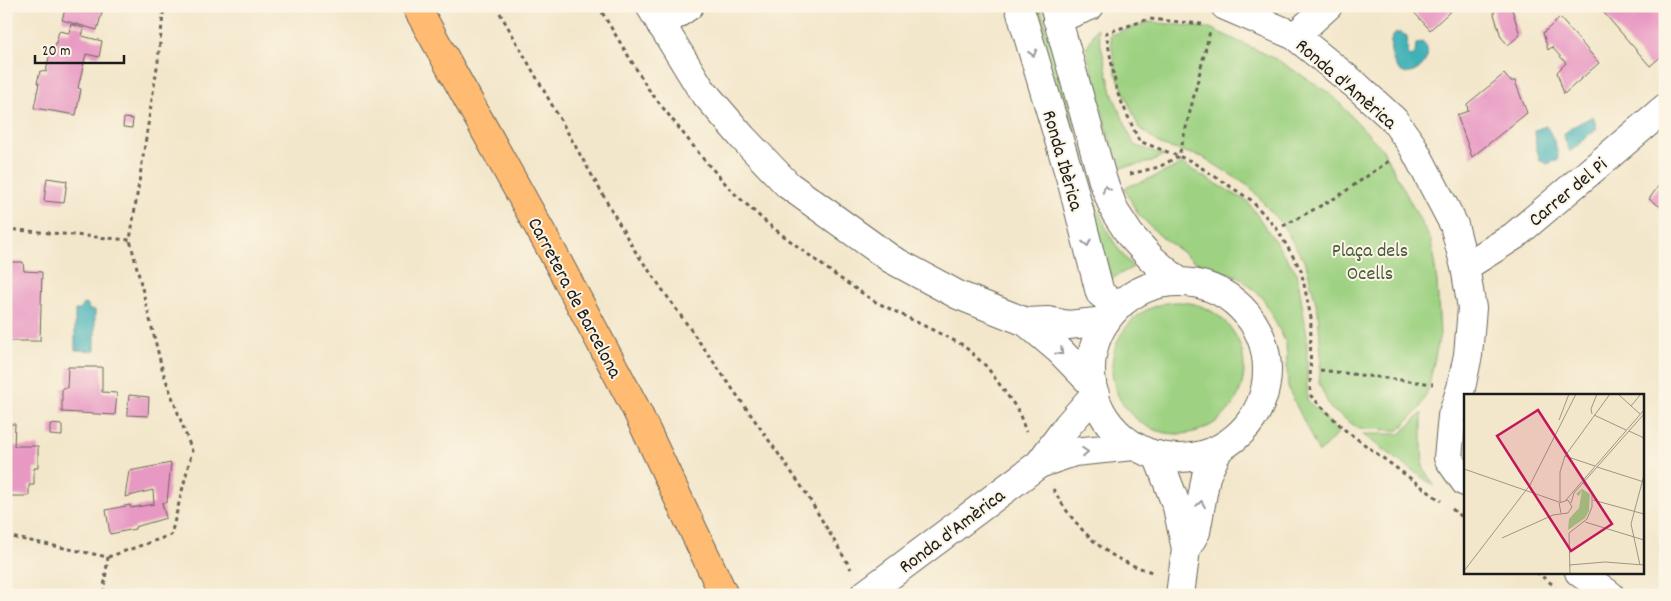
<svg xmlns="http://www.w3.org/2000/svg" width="1671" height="601" viewBox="0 0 1671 601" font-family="Dekko,sans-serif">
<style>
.green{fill:#9ed282;stroke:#5d774f}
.water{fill:#40b1b7;stroke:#2e666a}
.building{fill:#e899c3}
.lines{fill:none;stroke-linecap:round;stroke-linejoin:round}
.minor-casing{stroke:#676359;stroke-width:30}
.trunk-casing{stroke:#676359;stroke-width:30}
.path{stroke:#676359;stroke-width:3;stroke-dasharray:4 4;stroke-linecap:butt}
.minor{stroke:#fff;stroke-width:28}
.trunk{stroke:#febb71;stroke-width:28}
.oneway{stroke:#999}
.labels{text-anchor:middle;stroke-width:4;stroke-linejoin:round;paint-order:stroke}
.street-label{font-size:20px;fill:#1c1c1c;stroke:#fcf5e5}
.park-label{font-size:20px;fill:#4a5c40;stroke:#fcf5e5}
.inset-road{fill:none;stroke:#9d9685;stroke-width:1}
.view{fill:#c2185b;fill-opacity:0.15;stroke:#c2185b;stroke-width:2.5}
.inset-edge{fill:none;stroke:#1c1c1c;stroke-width:2.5}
</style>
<rect width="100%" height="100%" fill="#fcf5e5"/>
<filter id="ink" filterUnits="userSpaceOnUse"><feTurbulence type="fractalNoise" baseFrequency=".02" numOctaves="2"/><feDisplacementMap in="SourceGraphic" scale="10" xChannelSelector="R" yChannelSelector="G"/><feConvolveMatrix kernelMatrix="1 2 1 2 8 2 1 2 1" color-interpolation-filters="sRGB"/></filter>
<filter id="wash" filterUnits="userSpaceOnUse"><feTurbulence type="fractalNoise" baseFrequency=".0096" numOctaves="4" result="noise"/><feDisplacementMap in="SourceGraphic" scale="20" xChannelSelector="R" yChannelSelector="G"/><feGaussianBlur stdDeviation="1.12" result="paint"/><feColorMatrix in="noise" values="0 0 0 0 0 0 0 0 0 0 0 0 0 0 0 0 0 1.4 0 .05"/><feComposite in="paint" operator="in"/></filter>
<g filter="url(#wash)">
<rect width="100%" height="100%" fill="#f3e7cb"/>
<g class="green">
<path d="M1031,6H1040L1088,175L1083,177Z"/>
<path d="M1149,22L1210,28L1276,59L1331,94L1383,150L1431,241L1437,282L1440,334L1428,390L1420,408L1399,430L1359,429L1330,408L1319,383L1321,357L1318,311L1306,264L1283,226L1250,187L1203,157L1163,146L1139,128L1116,73L1110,35Z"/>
<path d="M1097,28L1112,93L1134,145L1164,155L1152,162L1117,168L1086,49Z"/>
<path d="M1182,164L1248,202L1297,273L1307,335V400L1339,432L1319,453L1288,388L1286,343L1263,298L1239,277L1194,261L1158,234L1138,214L1124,188L1154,177Z"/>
<path d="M1094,197C1104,227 1112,243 1133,267L1111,279L1088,200Z"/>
<circle cx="1178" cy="368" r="66"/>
<path d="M1422,413V448L1423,467L1434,486L1362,434H1400Z"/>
</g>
<g class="water">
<path d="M1396,33H1401L1407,36L1408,53L1411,56L1415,54L1416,44L1422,42C1443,57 1398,99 1391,51C1390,44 1390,38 1396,33Z"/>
<path d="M1593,116L1597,129L1570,152L1563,135L1572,127Z"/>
<path d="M1546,126C1553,136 1558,148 1558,160L1547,164L1540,160L1536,147L1535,130Z"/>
<path d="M83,304L88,305L89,310H95V351L75,350V310H80Z"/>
</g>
<g id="blocks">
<g class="building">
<path d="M66,6H104L97,30L62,20Z"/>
<path d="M1413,6H1456L1430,30L1412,10Z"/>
<path d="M1495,6H1511L1520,35L1508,45L1501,37L1494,14Z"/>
<path d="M1598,6H1660L1665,11V53L1650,66Z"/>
<path d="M1560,18L1599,63L1564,94L1557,72L1566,63L1552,47L1548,50L1543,33Z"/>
<path d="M71,24L84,28L82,36L102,41L99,57L86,54L78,88L81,89L76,115L34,108L39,83H37L40,71L46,72L51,47H55L59,31L69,33Z"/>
<path d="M1504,74L1510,81H1515L1527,113L1472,157L1457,115L1468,111L1467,104Z"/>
<path d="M124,118L133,119L132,128L123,127Z"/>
<path d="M1665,177V210L1649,199Z"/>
<path d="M47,178L67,181L64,203L44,201Z"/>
<path d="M8,262H23L24,271L42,272L40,341H6V271H8Z"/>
<path d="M68,367H102V392L117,393L115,415L62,412V388H67Z"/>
<path d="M129,395L149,397L148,416L127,415Z"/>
<path d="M6,424H15L14,446H38V468H34V485H29V496H6Z"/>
<path d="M50,424L62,425V436L50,435Z"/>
<path d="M171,463L167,502L162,503L166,518L135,527V529L110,534L106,510L130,505L131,508L154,504L153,490L125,497L129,471Z"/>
<path d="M1665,538V559L1660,555V546Z"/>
</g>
</g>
</g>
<g filter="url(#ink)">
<use href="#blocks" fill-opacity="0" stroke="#676359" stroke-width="1"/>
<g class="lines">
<g class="minor-casing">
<g id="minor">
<path d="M650,6L701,89L743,138L788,185L891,259L958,295L1026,322L1059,350L1092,384"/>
<path d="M1019,6L1073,187L1100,293L1117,307"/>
<path d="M1054,6L1103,181L1115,212L1130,235L1152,259L1178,281"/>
<path d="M1225,6L1295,36L1358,87L1394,120L1412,145L1454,225L1465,267L1472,308L1468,355L1461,388L1452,416L1448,458L1465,482"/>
<path d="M1057,19L1090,6"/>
<path d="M661,25L689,6"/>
<path d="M1295,36L1328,6"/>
<path d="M1465,267L1514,236L1665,108"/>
<circle cx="1179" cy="370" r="88"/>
<path d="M1026,322L1048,321L1068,325L1106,321"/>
<path d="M1157,455L1177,507L1186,549L1180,595"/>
<path d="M1039,464L1074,452L1134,446"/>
<path d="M1186,549L1196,532L1206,476L1219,449"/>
<path d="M1579,572L1610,595"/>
<path d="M864,595L1039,464L1068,425L1095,394"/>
</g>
</g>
<g class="trunk-casing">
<path id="trunk" d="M416,6L553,253L636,409L724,595"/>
</g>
<g class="path">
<path d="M496,6L633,248L804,490L851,569"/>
<path d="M598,6L649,90L705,161L735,194L768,224L838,277L874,301L963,345L987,367L1018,410L1026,432"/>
<path d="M1202,24L1149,19L1106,33L1117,92L1139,141L1191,161L1251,200L1277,229L1301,270L1311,318L1310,395L1345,430L1441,501"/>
<path d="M1130,174L1159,167L1179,156L1210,31"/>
<path d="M1283,226L1337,197L1389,161"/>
<path d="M6,229L130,240L158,61L164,6"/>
<path d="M1320,370L1433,384"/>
<path d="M1053,489C1069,517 1090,543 1119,559C1130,565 1143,569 1155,573"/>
<path d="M1452,509L1465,519"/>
<path d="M6,536L108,557L103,595"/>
<path d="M108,557L171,535L192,451L163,372L130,240"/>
<path d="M1536,572L1552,584"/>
</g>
<use href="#minor" class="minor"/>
<use href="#trunk" class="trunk"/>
</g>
<defs><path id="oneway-chevron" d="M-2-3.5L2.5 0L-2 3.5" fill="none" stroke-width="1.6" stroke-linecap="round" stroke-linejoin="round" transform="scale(1.25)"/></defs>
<g class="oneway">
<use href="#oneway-chevron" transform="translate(1033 53) rotate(73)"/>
<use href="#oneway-chevron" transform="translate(1106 189) rotate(-111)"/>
<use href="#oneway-chevron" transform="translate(1087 243) rotate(76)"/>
<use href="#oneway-chevron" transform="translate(1060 352) rotate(44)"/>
<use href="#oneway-chevron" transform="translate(1085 452) rotate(-4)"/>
<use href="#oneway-chevron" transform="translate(1201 504) rotate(-81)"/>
</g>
</g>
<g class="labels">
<g class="street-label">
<text transform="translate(1347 83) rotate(41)" y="7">Ronda d'Amèrica</text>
<text transform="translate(1064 160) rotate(74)" y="7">Ronda Ibèrica</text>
<text transform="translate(1567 191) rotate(-40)" y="7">Carrer del Pi</text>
<text transform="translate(576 297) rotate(62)" y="7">Carretera de Barcelona</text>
<text transform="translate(951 530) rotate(-37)" y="7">Ronda d'Amèrica</text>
</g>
<g class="park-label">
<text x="1370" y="256">Plaça dels<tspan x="1370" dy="23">Ocells</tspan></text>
</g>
</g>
<g transform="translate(1464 394)">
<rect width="180" height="180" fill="#f3e7cb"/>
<path d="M121,92L118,95L126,100L125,117L121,124L104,136L105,125L115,114L118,96L115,102L112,100Z" fill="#9ed282"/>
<path class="inset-road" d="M154,0L176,20M167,12L177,0M128,20L127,15L133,0M130,21L162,36M95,26L105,0M165,37L180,44M101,62L131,72M133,73L180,88M0,75L95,108M102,106L180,16M129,106L180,120M96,108V78L101,62L146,0M107,109L110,99L180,20M121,128L180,146M38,144L89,121L104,119L108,113L104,106L95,109L97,119M105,171L141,168L180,171M176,171L167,130L180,81M0,177L66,91L112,0M106,180L105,139L123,125L128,113V99L119,89"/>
<path class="view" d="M74,16L148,130L107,157L33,42Z"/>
<rect width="180" height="180" class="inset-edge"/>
</g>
<rect width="1671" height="601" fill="none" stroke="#fcf5e5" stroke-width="25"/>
<path d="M35 55v8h89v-8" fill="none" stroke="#1c1c1c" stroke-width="2.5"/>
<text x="42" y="55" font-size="15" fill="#1c1c1c" stroke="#fcf5e5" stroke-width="4" paint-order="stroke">20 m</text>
</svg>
